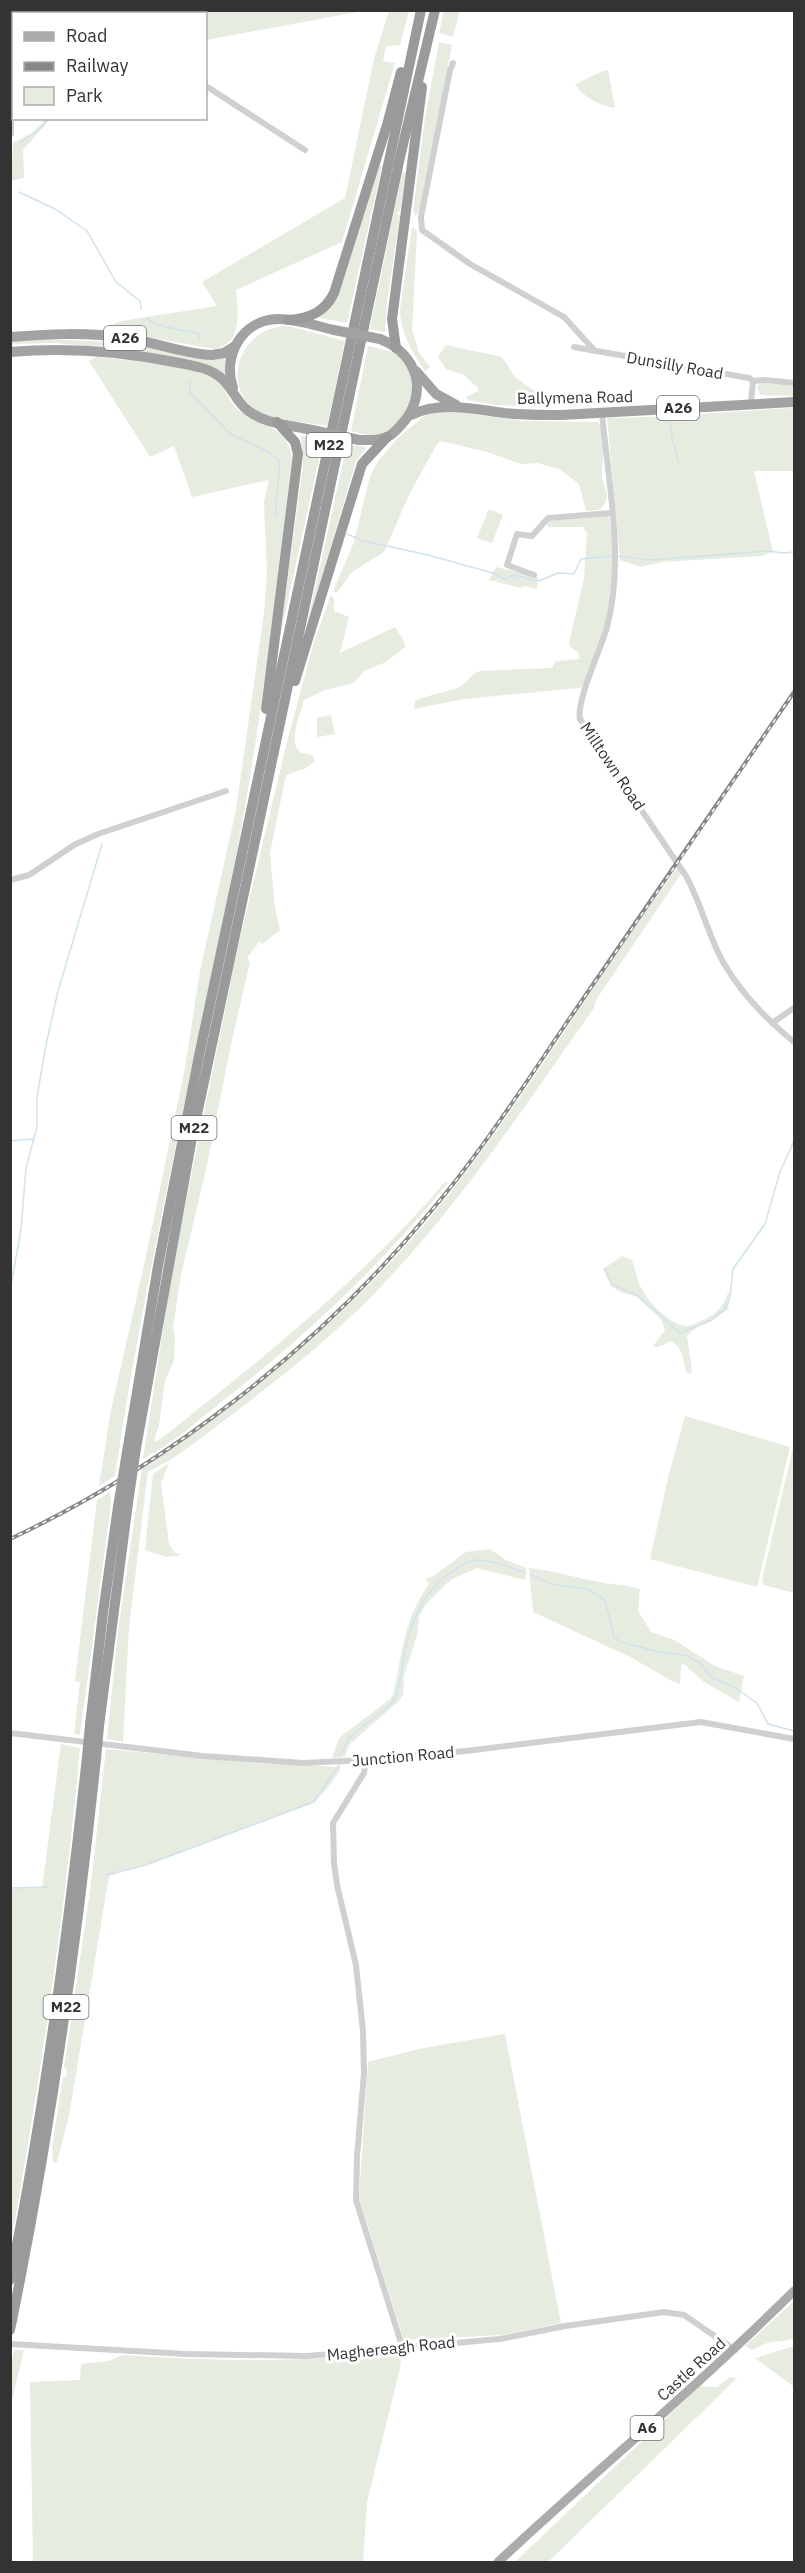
<svg xmlns="http://www.w3.org/2000/svg" width="805" height="2573" viewBox="0 0 805 2573" font-family="'IBM Plex Sans',sans-serif">
<style>
.green{fill:#e6ecdf}
.lines{fill:none;stroke-linecap:round;stroke-linejoin:round}
.stream{stroke:#cfe2ee;stroke-width:1.5}
.minor{stroke:#d0d0d0;stroke-width:6}
.tertiary{stroke:#d0d0d0;stroke-width:8}
.primary{stroke:#ababab;stroke-width:9}
.trunk{stroke:#a2a2a2;stroke-width:10}
.motorway{stroke:#9a9a9a;stroke-width:10}
.rail-casing{stroke:#888;stroke-width:4}
.rail{stroke:#fff;stroke-width:1.5;stroke-dasharray:4.5;stroke-linecap:butt}
.trunk-bridge{stroke:#a2a2a2;stroke-width:10}
.motorway-bridge{stroke:#9a9a9a;stroke-width:10}
.labels{text-anchor:middle;stroke-width:6;stroke-linejoin:round;paint-order:stroke}
.shield{fill:#fff;stroke:#707070;stroke-width:1.5}
.shield-label{font-size:15px;font-weight:bold;fill:#333}
.street-label{font-size:16px;fill:#333;stroke:#fff}
</style>
<rect width="100%" height="100%" fill="#fff"/>
<g class="green">
<path d="M204,10H363V11L206,40V14L195,13Z"/>
<path d="M389,11H409L400,45L386,46L383,61L395,63L342,242L236,290C238,311 243,345 214,349L115,331L114,324L121,321L217,306L202,282L345,198L374,59Z"/>
<path d="M444,11H460L453,37L439,33Z"/>
<path d="M439,42L452,45L420,211L415,216L413,211L425,118Z"/>
<path d="M608,70L615,108C599,105 584,98 575,84C588,80 593,73 608,70Z"/>
<path d="M46,119H50L23,150L24,178L11,181L13,143L32,133Z"/>
<path d="M378,165L382,166L347,323L320,318Z"/>
<path d="M402,172L406,173L400,211L397,213L400,216L387,302L385,332L370,329Z"/>
<path d="M412,227L417,231L412,329L419,353L430,367L425,371C412,351 401,334 400,310Z"/>
<path d="M288,326L345,341L327,426C311,423 271,420 259,412C217,386 242,325 288,326Z"/>
<path d="M33,339L117,342L227,356L225,375L130,350L54,343L11,344V342Z"/>
<path d="M446,345L502,357L515,377L537,393L536,407L496,405L468,400L466,397L478,391V388L464,375L446,369L438,357Z"/>
<path d="M368,346L396,353L410,371L413,401L393,430L376,437L351,431Z"/>
<path d="M96,357L125,360V357C149,361 196,366 215,380C227,388 229,405 241,412C264,427 288,426 292,459C275,591 262,724 236,855C195,1062 146,1267 115,1476L99,1486L111,1410L145,1261L185,1068L200,971L236,810L264,613L267,574L264,502L269,480L192,497L174,446L150,457L89,361Z"/>
<path d="M764,383L794,386V396L760,395L757,388L759,384Z"/>
<path d="M794,408V471H754L773,552L762,556L662,562L641,567L620,560L607,418C669,417 732,411 794,408Z"/>
<path d="M450,411L523,421L598,422C609,435 601,462 602,478C603,484 607,491 607,497C606,502 603,506 600,510L586,511L579,484L559,469L538,463L521,464L487,452L441,441L437,444L409,495L384,552L352,572L337,593L333,591L354,542L370,476L379,460L399,437L423,417L432,413Z"/>
<path d="M301,436L323,440L280,637L303,465Z"/>
<path d="M347,445L367,447L356,461L304,638Z"/>
<path d="M489,509L503,515L492,543L477,538Z"/>
<path d="M609,515C611,534 615,556 614,575C611,614 598,650 583,686L579,688L464,699L414,709L415,701C428,695 443,693 457,688C468,684 468,675 480,671L552,668L556,661L580,659L578,652L570,647L569,643L584,578L587,533L583,527H548L546,521Z"/>
<path d="M496,567L538,577L537,589L524,586L521,588L489,580Z"/>
<path d="M331,595L334,599V611L349,617L340,653L395,627L404,641L405,647L386,662L364,671L354,683L325,690L304,700C301,712 288,741 299,751C302,754 308,754 312,755L315,761L306,768L286,775L270,853L275,908L280,930L262,944L259,942L247,958L250,962L230,1049L207,1165L181,1275L173,1327L175,1338L174,1360L165,1381L159,1425L154,1440L156,1442L172,1430C267,1355 365,1276 444,1183L447,1181V1184C381,1265 307,1335 224,1400C199,1420 172,1444 143,1459L174,1259L238,947L286,746L313,645Z"/>
<path d="M331,715L335,734L317,737V718Z"/>
<path d="M677,868L681,874L596,1000L594,1008C528,1101 466,1196 388,1279C342,1329 288,1372 234,1413C212,1429 172,1463 148,1471L129,1627L123,1742L107,1739L118,1631L142,1468C244,1398 343,1321 423,1226C517,1114 590,986 677,868Z"/>
<path d="M622,1256L632,1260C636,1270 637,1282 643,1291C649,1303 671,1325 686,1326C692,1326 698,1322 703,1320C717,1314 723,1307 728,1293H730L728,1309L713,1320L698,1326L687,1336L692,1371L690,1374L686,1372C684,1361 682,1346 671,1341L658,1347L653,1346L665,1330L660,1318L637,1297L620,1292L611,1286L603,1269Z"/>
<path d="M685,1416L790,1447L757,1587L650,1559L669,1474Z"/>
<path d="M793,1448L794,1449V1593L764,1585L762,1580Z"/>
<path d="M169,1463L161,1483L169,1544L174,1552L181,1555L166,1557L145,1550L153,1474Z"/>
<path d="M110,1492L111,1504L80,1735L74,1734L80,1682L75,1681L97,1500Z"/>
<path d="M490,1549L506,1560L526,1568L525,1580L477,1568L452,1579L442,1588L426,1604L419,1616L417,1636L404,1675L403,1694L400,1700L352,1742L348,1747L345,1757L332,1758L339,1738L390,1699L393,1695C403,1652 402,1623 429,1584L425,1579L432,1577L466,1552Z"/>
<path d="M529,1568C553,1571 570,1576 594,1581C609,1585 624,1584 640,1589L638,1611L651,1632L674,1640L715,1666L744,1676L739,1702L704,1682L684,1664L681,1665L680,1684L672,1681L630,1657L533,1612Z"/>
<path d="M61,1744L80,1748C65,1914 40,2079 11,2243V1888H42Z"/>
<path d="M106,1749L254,1763L341,1767C336,1779 323,1793 314,1802L163,1859L109,1876L69,2116L57,2162H53L52,2147L63,2077H66L67,2070L64,2067L91,1884Z"/>
<path d="M505,2034L561,2323L502,2335L404,2340L359,2198L368,2062L423,2048Z"/>
<path d="M794,2301V2339L767,2343L752,2350L745,2346Z"/>
<path d="M794,2346V2387L755,2358Z"/>
<path d="M14,2350H24L11,2404V2366Z"/>
<path d="M402,2350L400,2368L367,2502L363,2562H33L30,2382L80,2380L81,2364L109,2361L122,2355C215,2361 310,2364 402,2350Z"/>
<path d="M730,2377L737,2378L548,2562H515L700,2386L717,2387Z"/>
</g>
<g class="lines">
<g class="stream">
<path d="M21,142L41,128L48,118"/>
<path d="M19,192L55,209L87,231L116,282L140,301L141,309"/>
<path d="M147,319L157,325L200,334L199,338"/>
<path d="M190,381V392L230,434L267,451L280,461L275,515"/>
<path d="M669,419L673,442"/>
<path d="M674,445L679,465"/>
<path d="M347,534L364,541L428,555L496,574L504,579L514,575L539,581L558,573L574,574L581,559L611,556"/>
<path d="M616,556L650,560L767,551L784,553L794,552"/>
<path d="M10,1141L33,1139"/>
<path d="M605,1269L613,1285L637,1295L680,1333L710,1321L725,1309L730,1298L733,1269L765,1224L780,1172L794,1141"/>
<path d="M10,1291L21,1229L26,1168L37,1127V1097L46,1045L58,991L102,844"/>
<path d="M531,1575L551,1584L588,1589L605,1600L614,1637L621,1642L656,1651L687,1656L700,1663L711,1677L734,1687L757,1703L768,1724L794,1731"/>
<path d="M340,1756L349,1738L392,1703C401,1689 401,1667 405,1650C413,1617 424,1591 451,1572C461,1566 469,1559 481,1560C496,1561 512,1568 526,1573"/>
<path d="M106,1875L146,1865L314,1802L339,1765"/>
<path d="M10,1888L49,1887"/>
</g>
<g class="minor">
<path d="M43,10L50,14"/>
<path d="M146,10L148,14"/>
<path d="M453,63L450,70L421,217L422,230L470,264L564,317L595,351"/>
<path d="M206,86L305,150"/>
<path d="M574,347L749,378L753,381L751,403"/>
<path d="M753,381L765,380L794,383"/>
<path d="M602,413C608,481 625,561 607,627C601,649 576,701 580,719L686,876C701,903 708,935 723,962C741,993 767,1020 794,1042"/>
<path d="M534,575L507,565L517,534L532,536L548,518L611,513"/>
<path d="M10,880L29,875L74,845L98,834L226,791"/>
<path d="M772,1023L794,1008"/>
<path d="M10,1733L203,1756L303,1763L366,1760L466,1751L701,1722L794,1739"/>
<path d="M366,1760L364,1773L333,1823L334,1863L337,1885L356,1965L363,2031L364,2073L357,2157L356,2200L402,2346"/>
<path d="M10,2344L186,2354L307,2356L500,2339L565,2326L664,2312L684,2315L735,2350"/>
</g>
<path class="tertiary" d="M10,97V133"/>
<path class="primary" d="M498,2562C596,2471 699,2385 794,2291"/>
<g class="trunk">
<path d="M10,337C49,334 88,332 126,338C155,342 183,354 212,355L224,353L235,346"/>
<path d="M10,352C66,347 119,351 174,362C188,365 202,366 214,373C229,381 233,396 244,407C261,424 290,425 312,430"/>
<path d="M416,371L436,394L456,405"/>
<path d="M233,388C222,356 242,319 279,319C297,319 316,326 334,330"/>
<path d="M411,415C440,401 473,409 504,413C523,415 542,415 561,415L794,402"/>
<path d="M359,440C368,440 379,441 387,437C393,435 397,429 401,425C429,395 419,354 380,339"/>
</g>
<g class="motorway">
<path d="M288,320C309,319 325,312 334,293L387,125L401,72"/>
<path d="M396,348L392,319L422,87"/>
<path d="M295,681L362,464L387,437"/>
<path d="M266,709L298,454L295,442L277,422"/>
<path d="M136,1448L191,1143L400,157L435,10"/>
<path d="M127,1452L158,1266L199,1056L421,10"/>
<path d="M90,1725L103,1613L118,1507"/>
<path d="M99,1726L128,1503"/>
<path d="M10,2280C45,2107 68,1933 87,1757"/>
<path d="M10,2330C49,2141 76,1951 96,1759"/>
</g>
<g class="rail-casing">
<path id="rail" d="M10,1539C166,1466 316,1349 426,1217C481,1153 526,1082 574,1012C648,906 721,799 794,692"/>
</g>
<use href="#rail" class="rail"/>
<g class="trunk-bridge">
<path d="M334,330L380,339"/>
<path d="M312,430L359,440"/>
</g>
<g class="motorway-bridge">
<path d="M128,1503L136,1448"/>
<path d="M118,1507L127,1452"/>
<path d="M87,1757L90,1725"/>
<path d="M96,1759L99,1726"/>
</g>
</g>
<g class="labels">
<g class="shield">
<rect x="104" y="326" width="42" height="24" rx="4.5"/>
<rect x="657" y="396" width="42" height="24" rx="4.5"/>
<rect x="306.5" y="433" width="45" height="24" rx="4.5"/>
<rect x="171.5" y="1116" width="45" height="24" rx="4.5"/>
<rect x="43.5" y="1995" width="45" height="24" rx="4.5"/>
<rect x="630.5" y="2416" width="33" height="24" rx="4.5"/>
</g>
<g class="shield-label">
<text x="125" y="343">A26</text>
<text x="678" y="413">A26</text>
<text x="329" y="450">M22</text>
<text x="194" y="1133">M22</text>
<text x="66" y="2012">M22</text>
<text x="647" y="2433">A6</text>
</g>
<g class="street-label">
<text transform="translate(675 365) rotate(10)" y="6">Dunsilly Road</text>
<text transform="translate(575 397) rotate(-1)" y="6">Ballymena Road</text>
<text transform="translate(613 766) rotate(56)" y="6">Milltown Road</text>
<text transform="translate(403 1756) rotate(-5)" y="6">Junction Road</text>
<text transform="translate(391 2348) rotate(-6)" y="6">Maghereagh Road</text>
<text transform="translate(691 2369) rotate(-42)" y="6">Castle Road</text>
</g>
</g>
<rect width="805" height="2573" fill="none" stroke="#333333" stroke-width="24"/>
<rect x="12" y="12" width="195" height="108" fill="#ffffff" stroke="#adadad" stroke-width="1.5"/>
<rect x="24" y="32" width="30" height="9" fill="#ababab" stroke="#adadad" stroke-width="1.5"/>
<text x="66" y="42" font-size="18" fill="#333333">Road</text>
<rect x="24" y="62" width="30" height="9" fill="#888888" stroke="#adadad" stroke-width="1.5"/>
<text x="66" y="72" font-size="18" fill="#333333">Railway</text>
<rect x="24" y="87" width="30" height="18" fill="#e6ecdf" stroke="#adadad" stroke-width="1.5"/>
<text x="66" y="102" font-size="18" fill="#333333">Park</text>
</svg>
